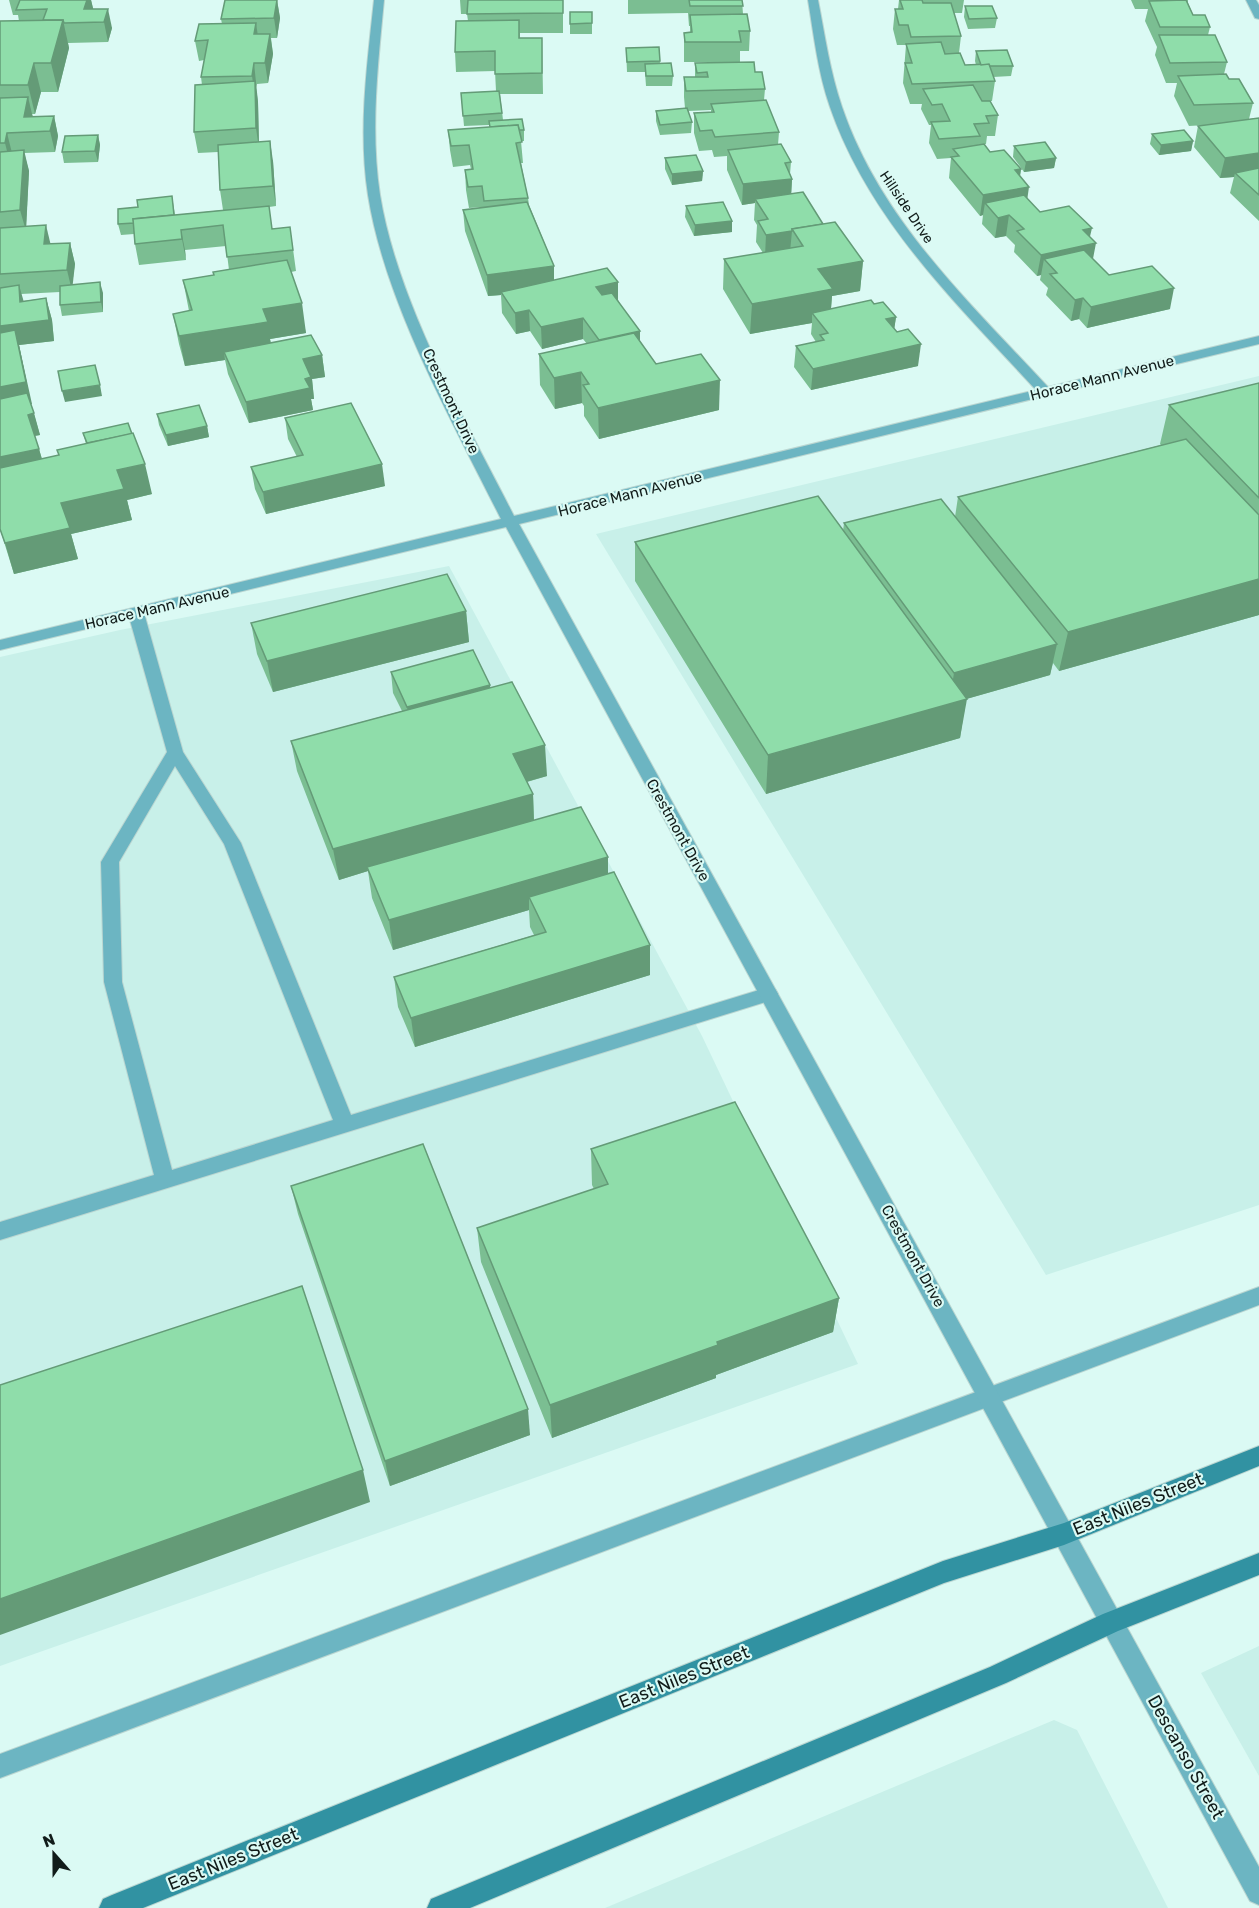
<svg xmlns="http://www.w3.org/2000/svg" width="1259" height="1908" viewBox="0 0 1259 1908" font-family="Rubik,sans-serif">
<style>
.built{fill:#c8f0e9}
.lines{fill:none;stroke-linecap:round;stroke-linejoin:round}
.lane-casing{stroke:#bbd6d1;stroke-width:2}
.street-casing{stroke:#bbd6d1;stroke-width:2}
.secondary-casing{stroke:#bbd6d1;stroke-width:2}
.lane{fill:#6cb5c2;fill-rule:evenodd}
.street{fill:#6cb5c2;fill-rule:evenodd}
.secondary{fill:#3192a2;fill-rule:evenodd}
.wall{fill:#7bbe92}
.shaded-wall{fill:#649b77}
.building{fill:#8fddaa;stroke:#649b77;stroke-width:1.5}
.labels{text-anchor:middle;stroke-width:4.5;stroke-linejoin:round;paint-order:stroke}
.far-street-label{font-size:14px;fill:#111c1a;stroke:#dbfaf4}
.street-label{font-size:15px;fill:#111c1a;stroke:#dbfaf4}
.near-street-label{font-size:18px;fill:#111c1a;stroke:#dbfaf4}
</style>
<rect width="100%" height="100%" fill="#dbfaf4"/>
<g class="built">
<path d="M1259,376V1205L1046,1275L596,534Z"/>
<path d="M449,566L702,1036L858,1364L0,1666V657L120,630Z"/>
<path d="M1259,1646V1776L1201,1673Z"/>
<path d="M1054,1720L1077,1730L1168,1908H605Z"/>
</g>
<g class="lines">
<g class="lane-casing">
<g id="lane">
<path d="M136,608L144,613L183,752L241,843L351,1115L769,987L775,989L778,994L775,999L0,1240V1222L154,1175L104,982L101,862L167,752L128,613ZM175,766L224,844L333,1120L172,1170L122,982L119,862Z"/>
<path d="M1259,1287V1305L0,1778V1754Z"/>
</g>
</g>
<g class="street-casing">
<g id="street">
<path d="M374,0H384C378,64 370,130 380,195C397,301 465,420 514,516L1036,390C957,304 869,220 830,107C818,73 814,36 808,0H818C825,36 830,72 842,107C880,219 969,302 1048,387L1259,336V344L519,524L1259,1867V1905L1250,1901L506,527L0,650V640L501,519C452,421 385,303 368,195C358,131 367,65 374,0Z"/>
<path d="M1246,0H1256L1259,5V19L1255,18Z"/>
</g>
</g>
<g class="secondary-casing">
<g id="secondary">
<path d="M1259,1446V1466L1064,1545L944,1583L143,1908H99L103,1899L112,1895L943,1561L1064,1523Z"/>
<path d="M1259,1553V1575L1118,1631L1006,1683L470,1908H427L431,1899L990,1667L1103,1614Z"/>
</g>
</g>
<use href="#lane" class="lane"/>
<use href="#street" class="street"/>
<use href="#secondary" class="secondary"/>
</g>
<g class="wall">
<path d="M9,0H91L93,9L112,28L108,42L68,43L69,48L58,92H41L35,114H32L33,117L54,116L58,136L55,152L24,153L29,171L26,226L51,244L70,243L75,264L72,284L103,293V312L62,316L60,305V292L21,294L23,301L46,298L52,320L54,341L19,345L31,404L40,435L35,436L42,459L59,455L86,444L83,433L152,494L127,500L132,520L71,534L78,559L14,574L0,529V21H19L18,15H13Z"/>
<path d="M277,0L280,18L277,38H271L273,54L268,83L257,84L256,88L258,102L259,142L273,161L276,206L269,207L272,229L290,227L296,271L291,272L306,333L270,339L271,343L322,355L325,377L312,379L314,399H311L313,410L249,423L228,374L225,360L185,366L179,344L173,314L189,311L183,280L214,275L229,270L226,246L185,250L186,260L139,265L135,244L134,234L121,235L118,224L138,207L172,196L175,215L223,210L220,190L218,152L198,153L194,132L202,85L201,77L204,60L199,61L195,41L222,24L221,19Z"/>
<path d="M460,0H563V33H520V38H542L543,94H500L503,120L524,130V141H521L523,163H521L528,198L529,205L554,266V280L618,300L640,342L656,364L719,410L599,439L584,416V406L582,403L555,409L540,385L539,354L587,344L583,339L542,349L530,331L516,334L502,313L501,295L488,296L465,231L463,210L483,208V207L469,208L466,190L465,170L471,169L470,165L453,167L450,150L448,130L490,127L489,125L464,126L461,93L496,91L495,71L456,72L455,52L468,21L467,14H461Z"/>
<path d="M628,0H742L743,14L750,31L749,51H740V62H684V33L690,32V26H689L688,13L628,14Z"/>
<path d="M899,0H964L962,13H954L961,36L959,53L965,65H976L975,61L976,51L1013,66L1011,76L993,77L995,81L992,101H990L998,115L995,136H987L986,144L978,145L1021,169L1020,176L1027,199L1040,212L1090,237L1093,259L1109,275L1170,309L1087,328L1079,319L1071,321L1046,295L1048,288L1040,280L1041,275L1037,276L1014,252L1015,245L1006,236L995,238L982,224L983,215L980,216L949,178L951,158L937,159L929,143L931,125H929L921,109L922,104H910L903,83L906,45H897L893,29L895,9H898Z"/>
<path d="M1131,0H1188V3L1193,15L1210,27L1208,35L1227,62L1224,74L1253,103L1249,119L1259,118V221L1230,193L1234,177L1220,178L1194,147L1198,126L1206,125L1189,126L1174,96L1177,83H1166L1155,55L1157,47L1145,21L1148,9H1135Z"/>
<path d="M965,6L997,18L995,28L968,29L964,17Z"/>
<rect x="570" y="12" width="22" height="22"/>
<path d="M659,47L660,64L673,76L672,86H646L645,72H627L626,48Z"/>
<path d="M695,63L755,72L765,89L764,100L779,132L778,145L791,162L790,174L792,179L791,194L863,261L860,291L832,296L831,309L874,304L896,317L894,329L918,366L811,390L794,367L796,346L816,342L811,334L812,323L750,334L723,289L724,259L763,253L756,242L757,225L754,220L755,203L742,205L727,170V156L714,157L712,150L699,151L694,133V113L711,112V110L688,111L692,122L691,133L660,135L656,121V111L685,108L684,97V77H695Z"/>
<path d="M1152,134L1193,141L1191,151L1159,155L1150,144Z"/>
<path d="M98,135L100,145L98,162L64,163L62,152Z"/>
<path d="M1014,146L1056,158L1054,168L1024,172L1013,157Z"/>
<path d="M665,158L703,171L702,181L672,185L665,169Z"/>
<path d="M686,206L732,232L694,236L685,217Z"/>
<path d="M1259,383V615L1059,671L1053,663L1050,675L966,699L960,738L766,794L635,581V542L843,531L844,523L955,517L958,497L1161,445L1160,444L1169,405Z"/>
<path d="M157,414L207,426L209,437L168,446L159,425Z"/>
<path d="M285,418L385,486L266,514L255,489L251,467L297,457L288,439Z"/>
<path d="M466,611L469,642L273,692L257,654L251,623Z"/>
<path d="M391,672L491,688L547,776L527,782L533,794L534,820L608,874L650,975L415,1047L398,1007L394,977L534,935L530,927L529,910L393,950L372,898L368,871L339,880L297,771L291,741L402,711L393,693Z"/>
<path d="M591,1149L839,1298L833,1332L716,1375V1378L552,1438L481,1262L477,1228L594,1189L592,1185Z"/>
<path d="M291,1186L530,1435L390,1486L298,1214Z"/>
</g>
<g class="shaded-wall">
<path d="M87,0H91L94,12L84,9Z"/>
<path d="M277,0L280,18L277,38L274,18Z"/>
<path d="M108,9L112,28L108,42L104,22Z"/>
<path d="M63,20L69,48L58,92L51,63Z"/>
<path d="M256,23L259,43L254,34Z"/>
<path d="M270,34L273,54L268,83L265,63Z"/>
<path d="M34,63L41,92L35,114L28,85Z"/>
<path d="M254,63L258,102L259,149L256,128L255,96L252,76Z"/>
<path d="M28,97L33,118L24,117Z"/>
<path d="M54,116L58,136L55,152L50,131Z"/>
<path d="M7,133L12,153L10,163L5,143Z"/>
<path d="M98,135L100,145L98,162L95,151Z"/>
<path d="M270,141L273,161L276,206L273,186Z"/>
<path d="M1193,141L1191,151L1159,155L1161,145Z"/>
<path d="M24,150L29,171L26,231L20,210Z"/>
<path d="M1259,153V173H1235L1234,177L1220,178L1225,158Z"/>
<path d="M1056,158L1054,168L1024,172L1026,162Z"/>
<path d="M1021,169L1018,189L1029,187L1026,208L985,203L983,215L980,216L983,195L1015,170Z"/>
<path d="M703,171L702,181L672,185V174Z"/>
<path d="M792,179L791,199H755V203L742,205L743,184Z"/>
<path d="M1009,215L1006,236L995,238L998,218Z"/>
<path d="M732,221V232L694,236L695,225Z"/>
<path d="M46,225L51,246L44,244Z"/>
<path d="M1092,228L1088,245L1096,243L1092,264L1044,259L1041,275L1037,276L1041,255L1083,230Z"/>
<path d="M181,230L185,250L186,260L182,239Z"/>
<path d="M792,231L790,252L765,256L766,235Z"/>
<path d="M70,243L75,264L72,291L67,270Z"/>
<path d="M863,261L860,291L832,296L830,320L812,313V323L750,334L752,304L818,269Z"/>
<path d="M554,266V288L501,292V295L488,296L487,275Z"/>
<path d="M100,282L103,293V312L101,302Z"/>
<path d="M618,282V303L597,308L596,287Z"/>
<path d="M19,285L25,306L46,298L52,320L54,341L19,345L32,404L0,409V326L20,302Z"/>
<path d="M1174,288L1170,309L1087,328L1091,307Z"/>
<path d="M1083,298L1079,319L1071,321L1075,300Z"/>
<path d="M302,303L306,333L270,339L272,352H224L225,360L185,366L179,336L263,309Z"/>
<path d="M529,310L530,331L516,334L515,313Z"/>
<path d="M896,317L893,338L886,319Z"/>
<path d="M583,318V339L542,349L541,327Z"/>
<path d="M640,331V352L599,340Z"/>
<path d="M921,344L918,366L811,390L813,369Z"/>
<path d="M322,355L325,377L312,379L314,399H311L313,410L249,423L246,402L303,359Z"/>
<path d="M581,372L582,403L555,409L554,378Z"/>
<path d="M720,380L719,410L599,439L598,408Z"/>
<path d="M100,385L102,396L65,402L62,391Z"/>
<path d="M34,413L40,435L33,436L28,415Z"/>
<path d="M207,426L209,437L168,446L166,435Z"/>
<path d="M39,449L45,470L0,480V457Z"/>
<path d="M145,464L152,494L127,500L132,520L71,534L78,559L14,574L5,543L61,503L117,470Z"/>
<path d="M382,464L385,486L266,514L263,492Z"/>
<path d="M1259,579V615L1059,671L1068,632Z"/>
<path d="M466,611L469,642L273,692L267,661Z"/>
<path d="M1057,644L1050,675L949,704L954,673Z"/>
<path d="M490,685L492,706L410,728L407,707Z"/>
<path d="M967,699L960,738L766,794L768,755Z"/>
<path d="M545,745L547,776L515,785L513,754Z"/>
<path d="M533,794L534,824L367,867L368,871L339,880L333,849Z"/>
<path d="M608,857V887L529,897V910L393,950L389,920Z"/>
<path d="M650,945V975L415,1047L411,1018Z"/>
<path d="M839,1298L833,1332L716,1375V1378L552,1438L550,1405L717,1342Z"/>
<path d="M528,1409L530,1435L390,1486L385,1461Z"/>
<path d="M363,1470L370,1502L0,1635V1599Z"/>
</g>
<g class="building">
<path d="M20,0H87L84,9H108L104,22L64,23L63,20H43L47,9L16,10Z"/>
<path d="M225,0H277L274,18L221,19Z"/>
<path d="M468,0H563V13L467,14Z"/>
<path d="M689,0H742L743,6H690Z"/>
<path d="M900,0H922L923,3H951L961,36L911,37L908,25H899L895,9H903Z"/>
<path d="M1186,0L1193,15H1205L1210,27H1160L1149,1Z"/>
<path d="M965,6H992L997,18L969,19Z"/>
<path d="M570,12H592V23L570,24Z"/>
<path d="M747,14L750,31H739L741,42H685L684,33L692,32L690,15Z"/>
<path d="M63,20L51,63H34L28,85H0V21Z"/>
<path d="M519,20V38H542V73L495,74V51L455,52L456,21Z"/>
<path d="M256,23L254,34H270L265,63H254L252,76L201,77L208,40L195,41L199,24Z"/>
<path d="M1159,35H1215L1227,62L1170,63Z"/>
<path d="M941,42L945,54L960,53L965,65L989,64L995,81L912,84L905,63H912L906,44Z"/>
<path d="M659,47L660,61L627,62L626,48Z"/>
<path d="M1007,50L1013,66H990L989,64L981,65L976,51Z"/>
<path d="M754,62L755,72H762L765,89L686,91L684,77H708L707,72L697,73L695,63Z"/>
<path d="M671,63L673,76H646L645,64Z"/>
<path d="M1226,74L1229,79H1239L1253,103L1194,105L1178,76Z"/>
<path d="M255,81L256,128L194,132L195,85Z"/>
<path d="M973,85L982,101H990L998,115L986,116L989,123L974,124L980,136L939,139L931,122L950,121L942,104L932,105L923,89Z"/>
<path d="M499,91L502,113L463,116L461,93Z"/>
<path d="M28,97L24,117L54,116L50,131L7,133L5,143H0V98Z"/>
<path d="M766,100L779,132L715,137L712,130L700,131L694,113L714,112L711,104Z"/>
<path d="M687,108L692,122L660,125L656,111Z"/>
<path d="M1259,118V153L1225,158L1198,126Z"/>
<path d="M522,119L524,130H519L518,125L490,127L489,121Z"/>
<path d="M518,125L522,142L516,143L528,198L484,201L482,186L468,187L465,170L473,169L469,145L451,146L448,130Z"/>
<path d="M1184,130L1193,141L1161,145L1152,134Z"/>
<path d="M98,135L95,151L62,152L65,136Z"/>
<path d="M270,141L273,186L220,190L218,145Z"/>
<path d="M1045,142L1056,158L1026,162L1014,146Z"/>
<path d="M781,144L791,162L785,163L792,179L743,184L728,150Z"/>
<path d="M984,144L990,152L1004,150L1021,169L1015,170L1029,187L983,195L951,157L959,156L953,149Z"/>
<path d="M24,150L20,210L0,212V152Z"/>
<path d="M696,155L703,171L672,174L665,158Z"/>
<path d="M1259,168V195L1235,173Z"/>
<path d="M803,192L823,224L792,229V231L766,235L758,221L768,219L755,199Z"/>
<path d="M1024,195L1040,212L1069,206L1092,228L1083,230L1096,243L1041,255L1017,231L1024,229L1009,215L998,218L985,203Z"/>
<path d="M172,196L174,215L133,219L134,223L118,224V209L138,207L137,200Z"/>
<path d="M527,202L554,266L487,275L463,210Z"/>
<path d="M723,202L732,221L695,225L686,206Z"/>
<path d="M269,206L272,229L290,227L293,250L227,257L223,225L181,230L182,239L135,244L133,219Z"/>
<path d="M835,222L863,261L818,269L833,289L752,304L724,259L803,246L792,229Z"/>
<path d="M46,225L44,244L70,243L67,270L0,274V228Z"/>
<path d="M1084,250L1109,275L1152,266L1174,288L1091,307L1083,298L1075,300L1050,274L1057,273L1044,259Z"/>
<path d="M287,260L302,303L263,309L268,322L179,336L173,314L192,310L183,280L214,275L213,272Z"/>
<path d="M607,268L618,282L596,287L602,295L612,293L640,331L599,340L583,318L541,327L529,310L515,313L501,292Z"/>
<path d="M100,282L101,302L60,305V286Z"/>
<path d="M19,285L20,302L46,298L49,320L0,326V288Z"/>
<path d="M871,300L874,304L883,302L896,317L886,319L897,332L908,329L921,344L813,369L796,346L824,340L820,335L828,333L812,313Z"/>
<path d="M15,330L26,382L0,387V333Z"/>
<path d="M634,333L656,364L701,354L720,380L598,408L583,385L589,384L581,372L554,378L539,354Z"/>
<path d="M311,335L322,355L303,359L311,377L305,379L310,388L246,402L224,352Z"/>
<path d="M95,365L100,385L62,391L58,371Z"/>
<path d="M1259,383V498L1169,405Z"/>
<path d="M27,393L34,413L28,415L39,449L0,457V399Z"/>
<path d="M351,403L382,464L263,492L251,467L303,455L285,418Z"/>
<path d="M199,405L207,426L166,435L157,414Z"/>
<path d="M128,423L132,434L87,443L83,433Z"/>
<path d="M133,433L145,464L117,470L124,489L61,503L70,528L5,543L0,529V468L59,455L57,450Z"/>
<path d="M1186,439L1259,515V579L1068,632L958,497Z"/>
<path d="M818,496L967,699L768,755L635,542Z"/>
<path d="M941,499L1057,644L954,673L844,523Z"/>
<path d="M447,574L466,611L267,661L251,623Z"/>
<path d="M473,650L490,685L407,707L391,672Z"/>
<path d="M512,682L545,745L513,754L533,794L333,849L291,741Z"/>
<path d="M581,807L608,857L389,920L367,867Z"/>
<path d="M614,872L650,945L411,1018L394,977L546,932L529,897Z"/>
<path d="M735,1102L839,1298L717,1342L718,1345L550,1405L477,1228L608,1184L591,1149Z"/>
<path d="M423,1144L528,1409L385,1461L291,1186Z"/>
<path d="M302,1286L363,1470L0,1599V1385Z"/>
</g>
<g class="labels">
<g class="far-street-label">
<text transform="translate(907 207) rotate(56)" y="5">Hillside Drive</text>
</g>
<g class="street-label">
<text transform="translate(1102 378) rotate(-14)" y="5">Horace Mann Avenue</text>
<text transform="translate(451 401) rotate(65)" y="5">Crestmont Drive</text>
<text transform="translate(630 494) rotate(-14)" y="5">Horace Mann Avenue</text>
<text transform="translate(157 608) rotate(-13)" y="5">Horace Mann Avenue</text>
<text transform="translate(678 830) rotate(61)" y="5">Crestmont Drive</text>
<text transform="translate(913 1256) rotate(61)" y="5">Crestmont Drive</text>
</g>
<g class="near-street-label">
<text transform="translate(1138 1504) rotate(-22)" y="6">East Niles Street</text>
<text transform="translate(684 1677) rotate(-22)" y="6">East Niles Street</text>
<text transform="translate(1186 1757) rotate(61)" y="6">Descanso Street</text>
<text transform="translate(233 1859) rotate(-22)" y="6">East Niles Street</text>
</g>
</g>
<g transform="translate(54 1854) rotate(339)" stroke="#dbfaf4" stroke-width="4.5" paint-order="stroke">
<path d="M0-4.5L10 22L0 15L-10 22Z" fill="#111c1a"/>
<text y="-9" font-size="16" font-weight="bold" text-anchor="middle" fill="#111c1a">N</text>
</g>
</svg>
